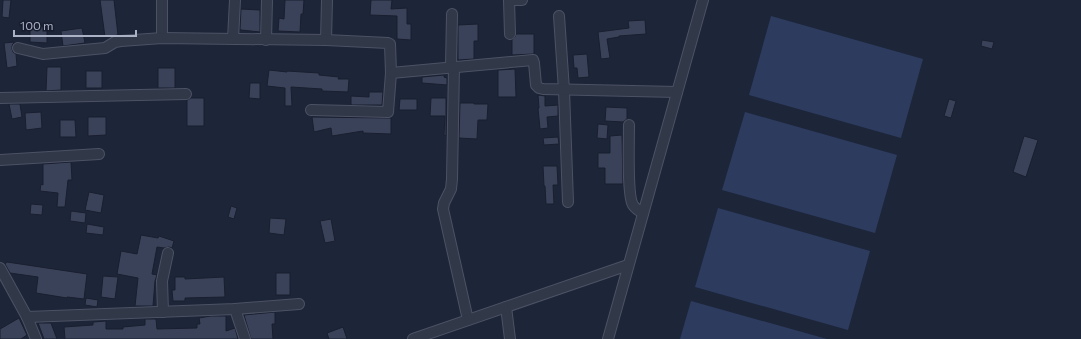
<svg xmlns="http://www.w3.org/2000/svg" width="1081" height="339" viewBox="0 0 1081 339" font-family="Commissioner,sans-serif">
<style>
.water{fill:#2d3b5f}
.building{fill:#394259;stroke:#191f2f}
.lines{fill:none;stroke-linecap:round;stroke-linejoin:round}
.street-casing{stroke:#4c5264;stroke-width:12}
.street{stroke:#313848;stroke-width:10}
</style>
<rect width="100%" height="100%" fill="#1d2538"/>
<g class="water">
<path d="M771,16L923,59L901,138L749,95Z"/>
<path d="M745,112L897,155L875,233L722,190Z"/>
<path d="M718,208L870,251L848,330L695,287Z"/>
<path d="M691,301L827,339H680Z"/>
</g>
<g class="building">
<path d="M3,0H11L9,18L2,17Z"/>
<path d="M100,0H114L118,35L105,37Z"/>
<path d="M285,0H304L303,14H301L300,32L278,31L279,18L284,19Z"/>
<path d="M371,0H392L391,9L407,8V24H411V40L397,39V16L370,15Z"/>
<path d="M241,9L260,10V32L241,30L240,29Z"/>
<path d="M645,20L646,34L619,36V37L607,39L610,58L601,59L598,32L629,28L628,21Z"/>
<path d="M478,24V41H474V59L458,60V25Z"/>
<path d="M30,26L47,27V43L30,42Z"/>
<path d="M82,28L85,43L63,46L61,31Z"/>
<path d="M516,34H534V54L512,55V40L515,37Z"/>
<path d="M982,40L994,42L992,49L981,46Z"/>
<path d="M14,42L12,46V49L13,52L16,54L17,66L7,68L4,43Z"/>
<path d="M587,54L589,77L578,78L577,68H574L573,55Z"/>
<path d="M47,67H61V90L46,91Z"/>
<rect x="158" y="68" width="17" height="20"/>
<path d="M515,69L516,97H498V70Z"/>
<path d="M269,70L287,72V71L319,73V75L339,77L338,79H349L348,92L322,91V89L291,87L292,106H285V88L267,86Z"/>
<rect x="86" y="71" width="16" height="17"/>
<path d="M444,75V77L447,78V85L422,83V77Z"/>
<path d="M250,83H260V99L249,98Z"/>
<path d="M369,92H383L382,105H351V96L369,97Z"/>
<path d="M538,95L545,96V106L558,105V116L547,117L548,128L540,129L538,108H539Z"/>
<path d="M191,98H204V126H187V100Z"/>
<path d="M431,98H446V136L444,135L445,116H430Z"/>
<path d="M400,99H417V110H399Z"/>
<path d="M949,99L956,101L951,118L944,116Z"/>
<path d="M460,103H474V104H488L487,120H478L477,139L459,138Z"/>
<path d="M9,104H20L22,117L12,119Z"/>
<path d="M606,107L627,108V119L623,122L605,121Z"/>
<path d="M41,112L42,128L26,130L25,113Z"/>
<path d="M88,117H106V135L88,136Z"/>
<path d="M312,117L388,118H391V134L363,133V131L332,136L331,128L314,132Z"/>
<path d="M60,120H75L76,137H60Z"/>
<path d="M598,124L608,125L607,139L597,138Z"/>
<path d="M622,135L623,184H605V168H598V153H610V136Z"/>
<path d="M1024,136L1038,140L1026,177L1013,172Z"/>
<path d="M558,137L559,144L544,145L543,138Z"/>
<path d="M71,162L72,180H68L65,207H57L58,193L40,191L41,184L43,185V164Z"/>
<path d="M543,166H557L558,185H553L554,204H546L545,186H544Z"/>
<path d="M89,192L104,195L101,213L85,210Z"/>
<path d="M31,204L43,205L42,215L30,214Z"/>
<path d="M231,206L237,208L234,219L228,217Z"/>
<path d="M71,211L86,213L85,223L70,221Z"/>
<path d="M270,218L286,219L284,235L269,233Z"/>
<path d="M331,219L335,241L325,243L320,221Z"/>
<path d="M87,224L104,227L103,235L86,233Z"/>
<path d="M141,235L158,238L159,236L174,241L172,248L169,247L164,248L157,247L152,274L157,275L155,281L153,306H135L138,278L117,274L121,251L137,254Z"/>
<path d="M7,262L87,274L84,299L67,297V298L36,293L38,277L10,273L5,264Z"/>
<rect x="276" y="273" width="14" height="22"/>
<path d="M103,276L118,277L115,299L101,297Z"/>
<path d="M175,277H185V279L224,277L225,297L185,298V301H173L172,290H175Z"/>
<path d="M86,298L98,300L97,307L85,305Z"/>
<path d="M275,312V324H272L273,339H251L244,315Z"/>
<path d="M211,316H226V331L235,328L238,339H65L64,327L93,325V322L106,321V329H123V327L145,325V319H156L157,329L197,328V324H200L199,318Z"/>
<path d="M19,318L27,335L21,339H0V329Z"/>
<path d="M38,323H51L57,339H44Z"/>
<path d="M343,327L347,339H329L327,333Z"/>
</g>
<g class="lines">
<g class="street-casing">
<g id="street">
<path d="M162,0V38"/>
<path d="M509,0L510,34"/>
<path d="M509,0H522"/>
<path d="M559,16L564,90L568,202"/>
<path d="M233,39L235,0"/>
<path d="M266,40L267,0"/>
<path d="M326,40L327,0"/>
<path d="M18,48L43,54L105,48L115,42L121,41L162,38L326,40L388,43L390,44L391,73L388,112L311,110"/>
<path d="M451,67L452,14"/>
<path d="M454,67L452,179L451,189L444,203L443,209L468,320"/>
<path d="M391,73L533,60L534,63L536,85L539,88L543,89L677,92"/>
<path d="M0,98L186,94"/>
<path d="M629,125C629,139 627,196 633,205C635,208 639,211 643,213"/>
<path d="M0,160L99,154"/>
<path d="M0,268L27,317L36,339"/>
<path d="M506,307L510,339"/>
<path d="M235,309L245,339"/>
<path d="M163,312L162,281L168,253"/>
<path d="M27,317L235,309L299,304"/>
<path d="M413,339L628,265"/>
<path d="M608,339L703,0"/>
</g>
</g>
<use href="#street" class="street"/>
</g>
<path d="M14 30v6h122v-6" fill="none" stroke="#abb2c6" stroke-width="2"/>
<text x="20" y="30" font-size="12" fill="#abb2c6" stroke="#171d2d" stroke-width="3" paint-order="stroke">100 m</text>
</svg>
